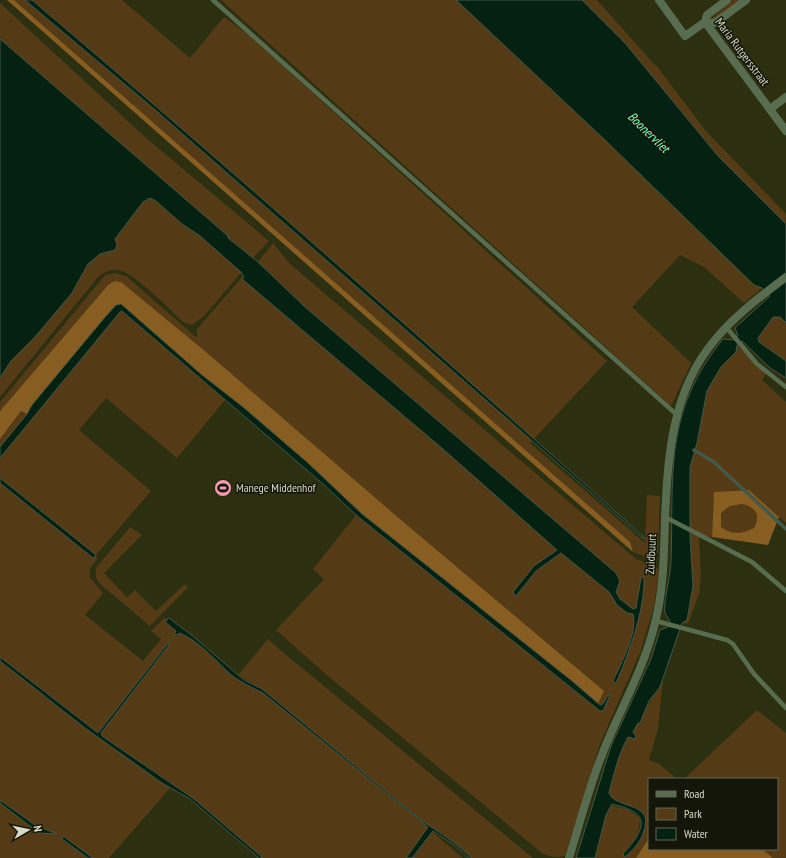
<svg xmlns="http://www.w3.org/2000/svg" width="786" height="858" viewBox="0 0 786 858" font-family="'PT Sans Narrow',sans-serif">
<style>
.green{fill:#553b15}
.forest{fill:#875d21;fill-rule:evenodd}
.water{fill:#042112;stroke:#435848}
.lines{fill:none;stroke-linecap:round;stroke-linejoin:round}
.stream{stroke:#435848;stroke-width:3.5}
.lane{stroke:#586d50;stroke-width:4.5}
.street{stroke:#586d50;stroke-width:8}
.labels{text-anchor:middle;stroke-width:3;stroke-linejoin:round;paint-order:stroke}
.street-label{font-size:12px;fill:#d6dac7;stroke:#141609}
.poi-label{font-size:12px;fill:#d6dac7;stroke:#141609;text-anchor:start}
.water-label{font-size:13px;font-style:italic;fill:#81fcb9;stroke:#141609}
</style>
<rect width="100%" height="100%" fill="#2c3010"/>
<g class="green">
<path d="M14,0H122L190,58L224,17L249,35L607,361L530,443L645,543L647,495L660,496L658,552L646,557L633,552L630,542Z"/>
<path d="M221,0H456L605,140L754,285L762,288L744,303L704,267L680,255L632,307L691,363L671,406Z"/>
<path d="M582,0H597L654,64L656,65L705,130L786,214V224L718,156L625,43Z"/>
<path d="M733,0H742L714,21L711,19Z"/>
<path d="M0,3L145,137L269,241L253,258L228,238V236L0,39Z"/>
<path d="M150,198L156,201L182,224L200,236L241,272L240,274L204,316L192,325L183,322C170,310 134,272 118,270C111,269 104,272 98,277L0,397V378L11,361L34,338L72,293L88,264L100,254L112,251L116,242L114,239L143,202Z"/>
<path d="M273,243L289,263L636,559L655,566L659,571L654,606L641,650L600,744L565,856C557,858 549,857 542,853L328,676L276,630L324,579L313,569L356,515L591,704L604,691L400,519L205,351L121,282L115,281L108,285L0,411V402L105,275L115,273L126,276L197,338V329L243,276V279L268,301L443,449L561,553L616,573L305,307L258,262Z"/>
<path d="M120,311H122L225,400L177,458L106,398L79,430L151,491L96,555L97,559L90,568V578L103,593L85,615L143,661L161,639L151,631L164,618L168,620L166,622L177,631L176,637L180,633C200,642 214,659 230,674C240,682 251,687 263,692L429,828L406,858H263L194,799L102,736L101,733L169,645L168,643L98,733L0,657V483L93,558L95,555L0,478V458Z"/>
<path d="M773,317H780L786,323V361L759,342V335Z"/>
<path d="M737,345L767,372L762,380L786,402V523L749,490L714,492L712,537H699L701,576L699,594L688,624L682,623L687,620L693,586L690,536V467L697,443L707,391L721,367L736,352Z"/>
<path d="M21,411L27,414L0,447V439Z"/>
<path d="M743,504C756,508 761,515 754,528C742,534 732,535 721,527V513L730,506Z"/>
<path d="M130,527L142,535L104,573L127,597L135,590L156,611L185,584L188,587L150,626L100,584L96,578V568Z"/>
<path d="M268,639L279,649L533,858H472L452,841L421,820L262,689L238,675Z"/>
<path d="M0,661L85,728L171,787L109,858H93L63,836L62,840L88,858H0Z"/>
<path d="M663,679L658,729L649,760L659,764L677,779H649V838L636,858H595L598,840L610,805L629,810L640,818L638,835L623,854L625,857C636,846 646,835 645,819L632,807L612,798L609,793C614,773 618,756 628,737L635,738L636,736L633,732Z"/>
<path d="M757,710L786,733V858H773L762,849H777V779H684Z"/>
<path d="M430,830L463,858H409Z"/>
</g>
<g class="forest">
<path d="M7,0H14L630,542L633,552Z"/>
<path d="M115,281L121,282L205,351L400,519L604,691L596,708L572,681L362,514L308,463L243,407L202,375L121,304L106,316L32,405L27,414L21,411L0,439V411L108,285Z"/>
<path d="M749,490L779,517L768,545L712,537L714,492ZM743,504C756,508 761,515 754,528C742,534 732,535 721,527V513L730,506Z"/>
<path d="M649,838V849H762L773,858H636Z"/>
</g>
<g class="water">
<path d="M25,0H32C239,176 441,356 643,536L644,539L153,108Z"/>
<path d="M456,0H582L625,43L718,156L786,224V323L780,317H773L758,338L759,342L786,361V378L770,368L742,341L737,345L736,352L721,367L707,391L697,443L690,467V536L693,586L687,620L682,623L660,687L649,701L640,723H638L633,732L636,736L635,739L628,737C618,756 614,773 609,793C614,806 638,803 645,816C648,832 637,848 624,857L623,854C630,847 646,828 640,818C636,810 620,806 612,804L606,815L595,858H576L611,746L651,659L660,630L668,627L670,621C669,619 666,615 665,613C663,604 671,573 671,561C674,474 663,413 723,339L733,340L738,336L735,328L770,296L762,288L754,285L605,140Z"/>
<path d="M0,39L228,236V238L258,262L305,307L616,573L620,581L616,592L620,599L633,609L636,608L641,578L644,577C645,610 629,653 616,683L613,681C621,664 638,632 633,614L627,613L617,605L609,592L561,553L536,571L516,596L513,592L534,566L557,550L443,449L242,279L244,277L241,272L200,236L182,224L156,201L150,198L143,202L115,239L117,245L115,250L100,254L88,264L72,293L34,338L11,361L0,378Z"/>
<path d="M121,304L202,375L243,407L308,463L362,514L572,681L600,705L603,704L608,695H610L603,711H600L356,515L323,484L122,311L120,312L0,458V447L27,414L32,405L106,316L116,305Z"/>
<path d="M0,478L96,555L95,557L93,558L0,483Z"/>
<path d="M169,618L194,637L244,680L262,689L421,820L452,841L472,858H469L453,844L433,831L412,858H406L428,827L263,693C251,687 240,682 230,674C214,659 200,642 180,633L174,636L176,631L165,622Z"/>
<path d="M169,642V645L101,733L102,736L194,799L263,858H259L190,799L162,783L85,728L0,661V657L98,733Z"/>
<path d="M0,800L35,825L57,834L39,833L0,803Z"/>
<path d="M63,836L93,858H88L62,839Z"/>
</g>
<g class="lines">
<path class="stream" d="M694,450L714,462L786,529"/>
<g class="lane">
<path d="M213,0L676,414"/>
<path d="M726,327L757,364L786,387"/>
<path d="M665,517L752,562L786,591"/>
<path d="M656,621L727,640L733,644L754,674L786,708"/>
</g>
<g class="street">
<path d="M659,0L685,36L705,22L786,131"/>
<path d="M727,0L707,15L705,22L715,23L746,0"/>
<path d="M770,109L786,97"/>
<path d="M569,858C582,816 593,773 611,733C627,697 646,661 655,623C664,588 664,552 665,517C668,455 672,391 714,341C734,316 761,296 786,277"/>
</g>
</g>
<defs>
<g id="stadium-disc" transform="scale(0.9)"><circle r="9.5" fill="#f39aa9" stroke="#141609"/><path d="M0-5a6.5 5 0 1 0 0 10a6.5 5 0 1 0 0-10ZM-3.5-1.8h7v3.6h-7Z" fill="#111"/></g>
</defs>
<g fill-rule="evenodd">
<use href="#stadium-disc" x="223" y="488"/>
</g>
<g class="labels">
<g class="street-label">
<text transform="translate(742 52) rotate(53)" y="4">Maria Rutgersstraat</text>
<text transform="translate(651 554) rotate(-87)" y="4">Zuidbuurt</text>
</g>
<g class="poi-label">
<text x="236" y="492">Manege Middenhof</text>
</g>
<g class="water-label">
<text transform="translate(649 132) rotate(44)" y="5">Boonervliet</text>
</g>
</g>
<rect x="648" y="778" width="130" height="72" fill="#141609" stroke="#626455"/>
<rect x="656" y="791" width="20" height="6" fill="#586d50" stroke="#626455"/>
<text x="684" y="798" font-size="12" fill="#d6dac7">Road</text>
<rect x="656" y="808" width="20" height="12" fill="#553b15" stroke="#626455"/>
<text x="684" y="818" font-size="12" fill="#d6dac7">Park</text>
<rect x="656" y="828" width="20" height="12" fill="#042112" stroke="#626455"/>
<text x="684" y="838" font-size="12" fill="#d6dac7">Water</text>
<g transform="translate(28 830) rotate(81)" stroke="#141609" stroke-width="3" paint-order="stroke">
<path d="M0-3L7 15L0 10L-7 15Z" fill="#d6dac7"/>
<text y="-6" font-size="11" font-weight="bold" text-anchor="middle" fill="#d6dac7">N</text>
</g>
</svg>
